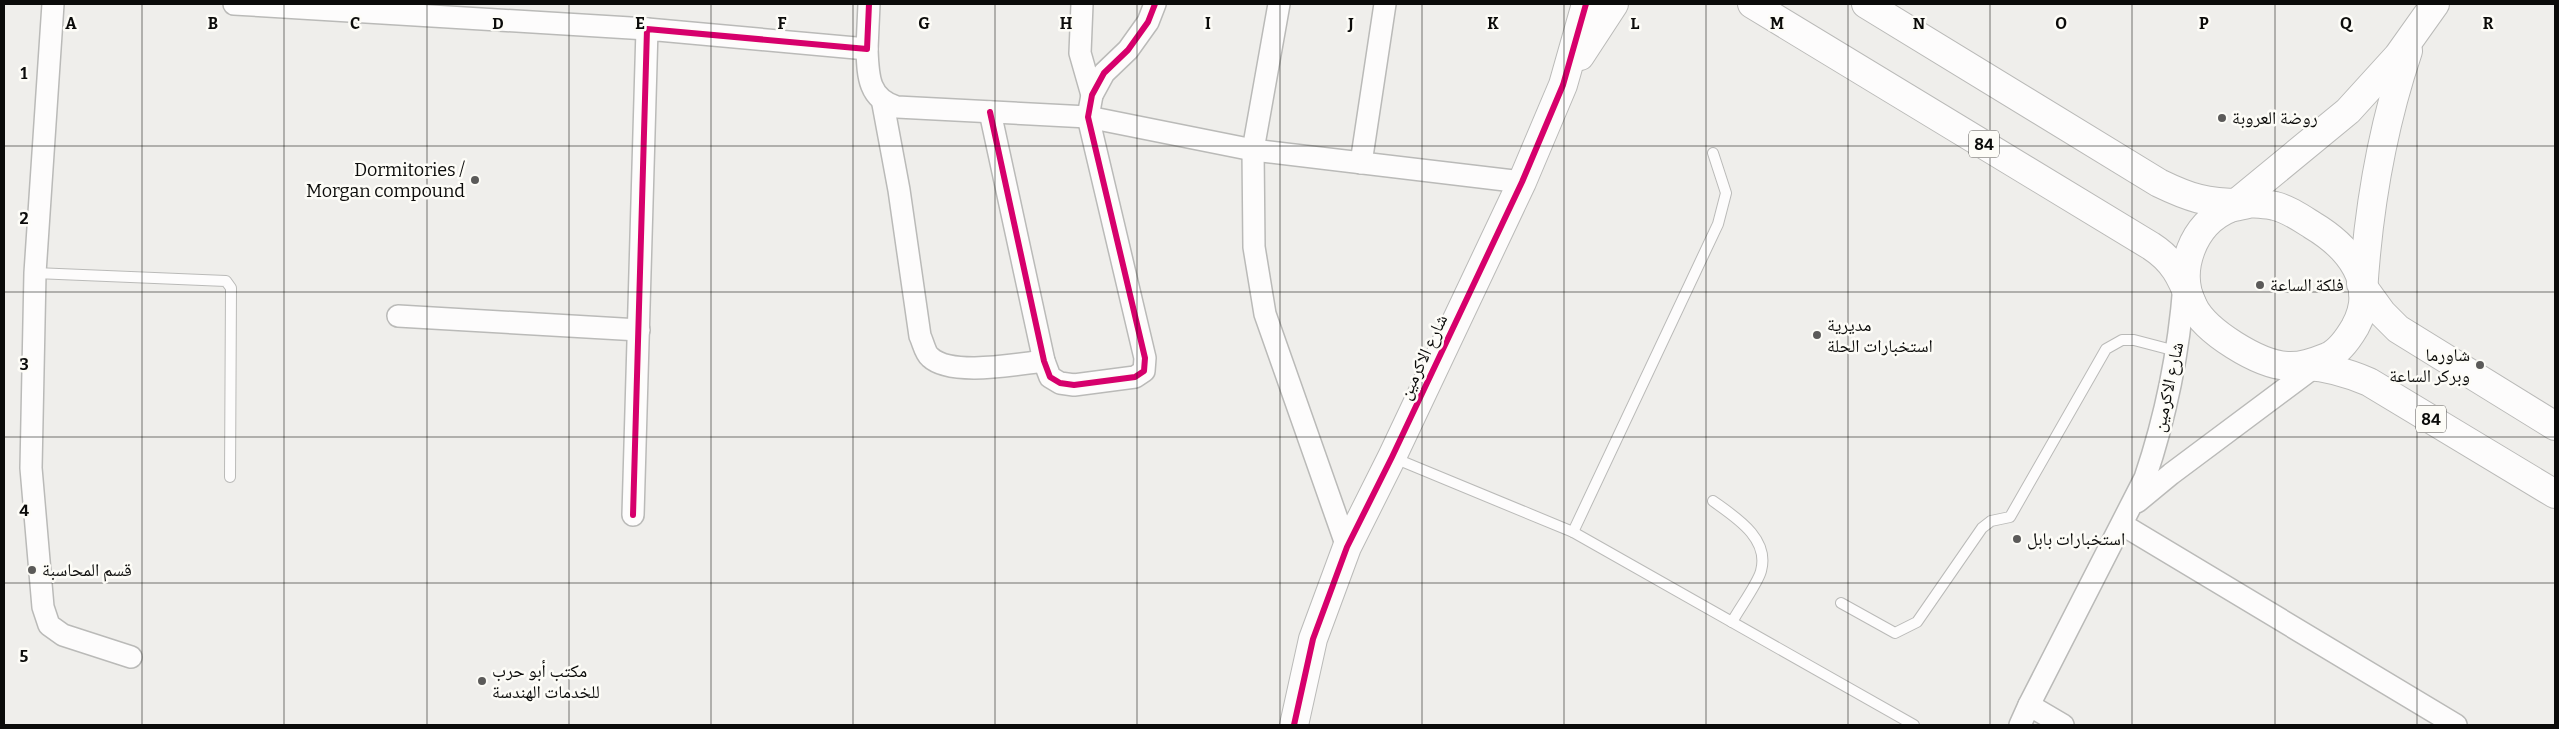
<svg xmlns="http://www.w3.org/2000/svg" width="2559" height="729" viewBox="0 0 2559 729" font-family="Bitter,'Noto Naskh Arabic',serif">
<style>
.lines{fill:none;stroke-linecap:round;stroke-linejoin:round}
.lane-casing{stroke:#babab8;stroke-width:12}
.street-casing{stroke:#babab8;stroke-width:24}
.secondary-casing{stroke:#babab8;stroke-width:30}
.primary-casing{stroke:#babab8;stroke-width:30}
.lane{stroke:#fdfcfc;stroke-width:10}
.street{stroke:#fdfcfc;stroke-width:21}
.secondary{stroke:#fdfcfc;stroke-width:28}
.primary{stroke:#fdfcfc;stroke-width:28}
.cycleway-casing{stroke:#fdfcf7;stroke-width:9}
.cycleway{stroke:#d6006c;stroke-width:6}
.grid{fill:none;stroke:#0b0b0a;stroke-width:1;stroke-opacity:0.55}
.poi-dot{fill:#5b5a59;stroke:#fdfcf7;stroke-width:2}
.labels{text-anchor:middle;stroke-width:5;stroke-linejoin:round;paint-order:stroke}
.shield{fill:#fdfcf7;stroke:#545351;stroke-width:1}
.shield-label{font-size:16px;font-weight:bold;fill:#0b0b0a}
.poi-label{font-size:18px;fill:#0b0b0a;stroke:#fdfcf7;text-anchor:start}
.street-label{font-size:18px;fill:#0b0b0a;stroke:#fdfcf7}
.grid-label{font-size:16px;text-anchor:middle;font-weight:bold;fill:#0b0b0a;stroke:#fdfcf7;stroke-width:5;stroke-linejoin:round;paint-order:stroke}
</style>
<rect width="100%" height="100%" fill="#efeeeb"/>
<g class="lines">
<g class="lane-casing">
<g id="lane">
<path d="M35,273L226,281L231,288L230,477"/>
<path d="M1394,458L1573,532L1914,725"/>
<path d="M1713,501C1735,517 1770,538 1761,571C1758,583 1739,609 1732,622"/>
<path d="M1573,532L1718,224L1726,193L1713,153"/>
<path d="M1841,603L1895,633L1917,622L1982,528L1991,521L2010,517L2106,349L2122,340H2134L2176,351"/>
</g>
</g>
<g class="street-casing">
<g id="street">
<path d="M53,4L35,273L31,468L43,607L49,625L63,635L131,657"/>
<path d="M234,4L647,29"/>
<path d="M1082,4L1080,53L1092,95"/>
<path d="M1279,4L1253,150L1254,247L1265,314L1347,547"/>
<path d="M867,49C868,75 868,99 897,107L1088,117L1253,150L1522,182"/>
<path d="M883,104L899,190L920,336C923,342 925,353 930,357C951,377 1017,364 1044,361"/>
<path d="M990,112L1044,361L1050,377L1060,383L1074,385L1135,377L1144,371L1145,358L1088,117L1092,95L1104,73L1128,50L1148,22L1155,4"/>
<path d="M1361,163L1385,4"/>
<path d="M398,316L639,330"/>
<path d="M2137,502L2171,474L2321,362"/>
<path d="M633,515L647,29L867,49L869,4"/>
<path d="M2123,525L2456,725"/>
<path d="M2029,705L2063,725"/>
<path d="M2020,725L2029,705L2145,478C2166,416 2179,350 2184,285"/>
</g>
</g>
<g class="secondary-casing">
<g id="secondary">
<path d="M1580,56L1614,4"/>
<path d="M2230,208L2348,111L2398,56L2435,4"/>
<path d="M2363,293C2368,210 2381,131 2408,51"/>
<path d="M1294,725L1313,639L1347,547L1392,457L1522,182L1563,85L1586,4"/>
</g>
</g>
<g class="primary-casing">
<g id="primary">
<path d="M1752,4L2151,246C2176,262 2182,280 2193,306"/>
<path d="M1866,4L2159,183C2190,198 2206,203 2241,203"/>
<path d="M2252,203C2260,204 2268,204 2275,206C2288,209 2301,218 2312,225C2349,247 2379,283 2355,327C2348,339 2339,352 2327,357C2314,362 2301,367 2287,366C2258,364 2206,332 2193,306C2175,271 2193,223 2230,208C2237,206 2245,205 2252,203Z"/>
<path d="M2361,284L2382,313L2398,329L2555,426"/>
<path d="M2306,366C2329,367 2348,373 2369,382L2555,494"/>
</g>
</g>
<use href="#lane" class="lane"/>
<use href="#street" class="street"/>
<use href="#secondary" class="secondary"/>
<use href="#primary" class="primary"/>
<g class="cycleway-casing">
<g id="cycleway">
<path d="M990,112L1044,361L1050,377L1060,383L1074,385L1135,377L1144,371L1145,358L1088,117L1092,95L1104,73L1128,50L1148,22L1155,4"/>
<path d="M633,515L647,29L867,49L869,4"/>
<path d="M1294,725L1313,639L1347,547L1392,457L1522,182L1563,85L1586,4"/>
</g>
</g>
<use href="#cycleway" class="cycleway"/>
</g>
<path class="grid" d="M142,4V725M284,4V725M427,4V725M569,4V725M711,4V725M853,4V725M995,4V725M1137,4V725M1280,4V725M1422,4V725M1564,4V725M1706,4V725M1848,4V725M1990,4V725M2132,4V725M2275,4V725M2417,4V725M4,146H2555M4,292H2555M4,437H2555M4,583H2555"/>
<g class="poi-dot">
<circle cx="2222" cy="118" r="5"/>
<circle cx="475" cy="180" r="5"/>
<circle cx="2260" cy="285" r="5"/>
<circle cx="1817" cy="335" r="5"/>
<circle cx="2480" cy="365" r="5"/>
<circle cx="2017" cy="539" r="5"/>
<circle cx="32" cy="570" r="5"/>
<circle cx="482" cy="681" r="5"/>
</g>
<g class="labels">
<g class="shield">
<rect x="1969" y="130.5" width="30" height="27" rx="4"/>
<rect x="2416" y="405.5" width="30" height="27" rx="4"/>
</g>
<g class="shield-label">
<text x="1984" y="150">84</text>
<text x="2431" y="425">84</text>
</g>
<g class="poi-label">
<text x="2232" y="124">روضة العروبة</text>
<text x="465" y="176" text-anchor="end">Dormitories /<tspan x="465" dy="21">Morgan compound</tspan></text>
<text x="2270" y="291">فلكة الساعة</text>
<text x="1827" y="331">مديرية<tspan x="1827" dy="21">استخبارات الحلة</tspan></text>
<text x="2470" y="361" text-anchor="end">شاورما<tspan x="2470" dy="21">وبركر الساعة</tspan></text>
<text x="2027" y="545">استخبارات بابل</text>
<text x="42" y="576">قسم المحاسبة</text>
<text x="492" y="677">مكتب أبو حرب<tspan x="492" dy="21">للخدمات الهندسة</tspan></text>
</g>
<g class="street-label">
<text transform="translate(1423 357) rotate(-65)" y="6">شارع الاكرمين</text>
<text transform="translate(2168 387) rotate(-78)" y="6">شارع الاكرمين</text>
</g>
</g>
<g class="grid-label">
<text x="71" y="29">A</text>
<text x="213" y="29">B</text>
<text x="355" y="29">C</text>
<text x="498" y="29">D</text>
<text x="640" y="29">E</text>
<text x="782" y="29">F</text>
<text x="924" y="29">G</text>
<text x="1066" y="29">H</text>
<text x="1208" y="29">I</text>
<text x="1351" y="29">J</text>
<text x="1493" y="29">K</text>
<text x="1635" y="29">L</text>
<text x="1777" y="29">M</text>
<text x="1919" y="29">N</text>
<text x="2061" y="29">O</text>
<text x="2204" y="29">P</text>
<text x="2346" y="29">Q</text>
<text x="2488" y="29">R</text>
<text x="24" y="79">1</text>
<text x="24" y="224">2</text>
<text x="24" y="370">3</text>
<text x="24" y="516">4</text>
<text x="24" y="662">5</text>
</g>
<rect width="2559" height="729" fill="none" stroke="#0b0b0a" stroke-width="10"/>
</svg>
